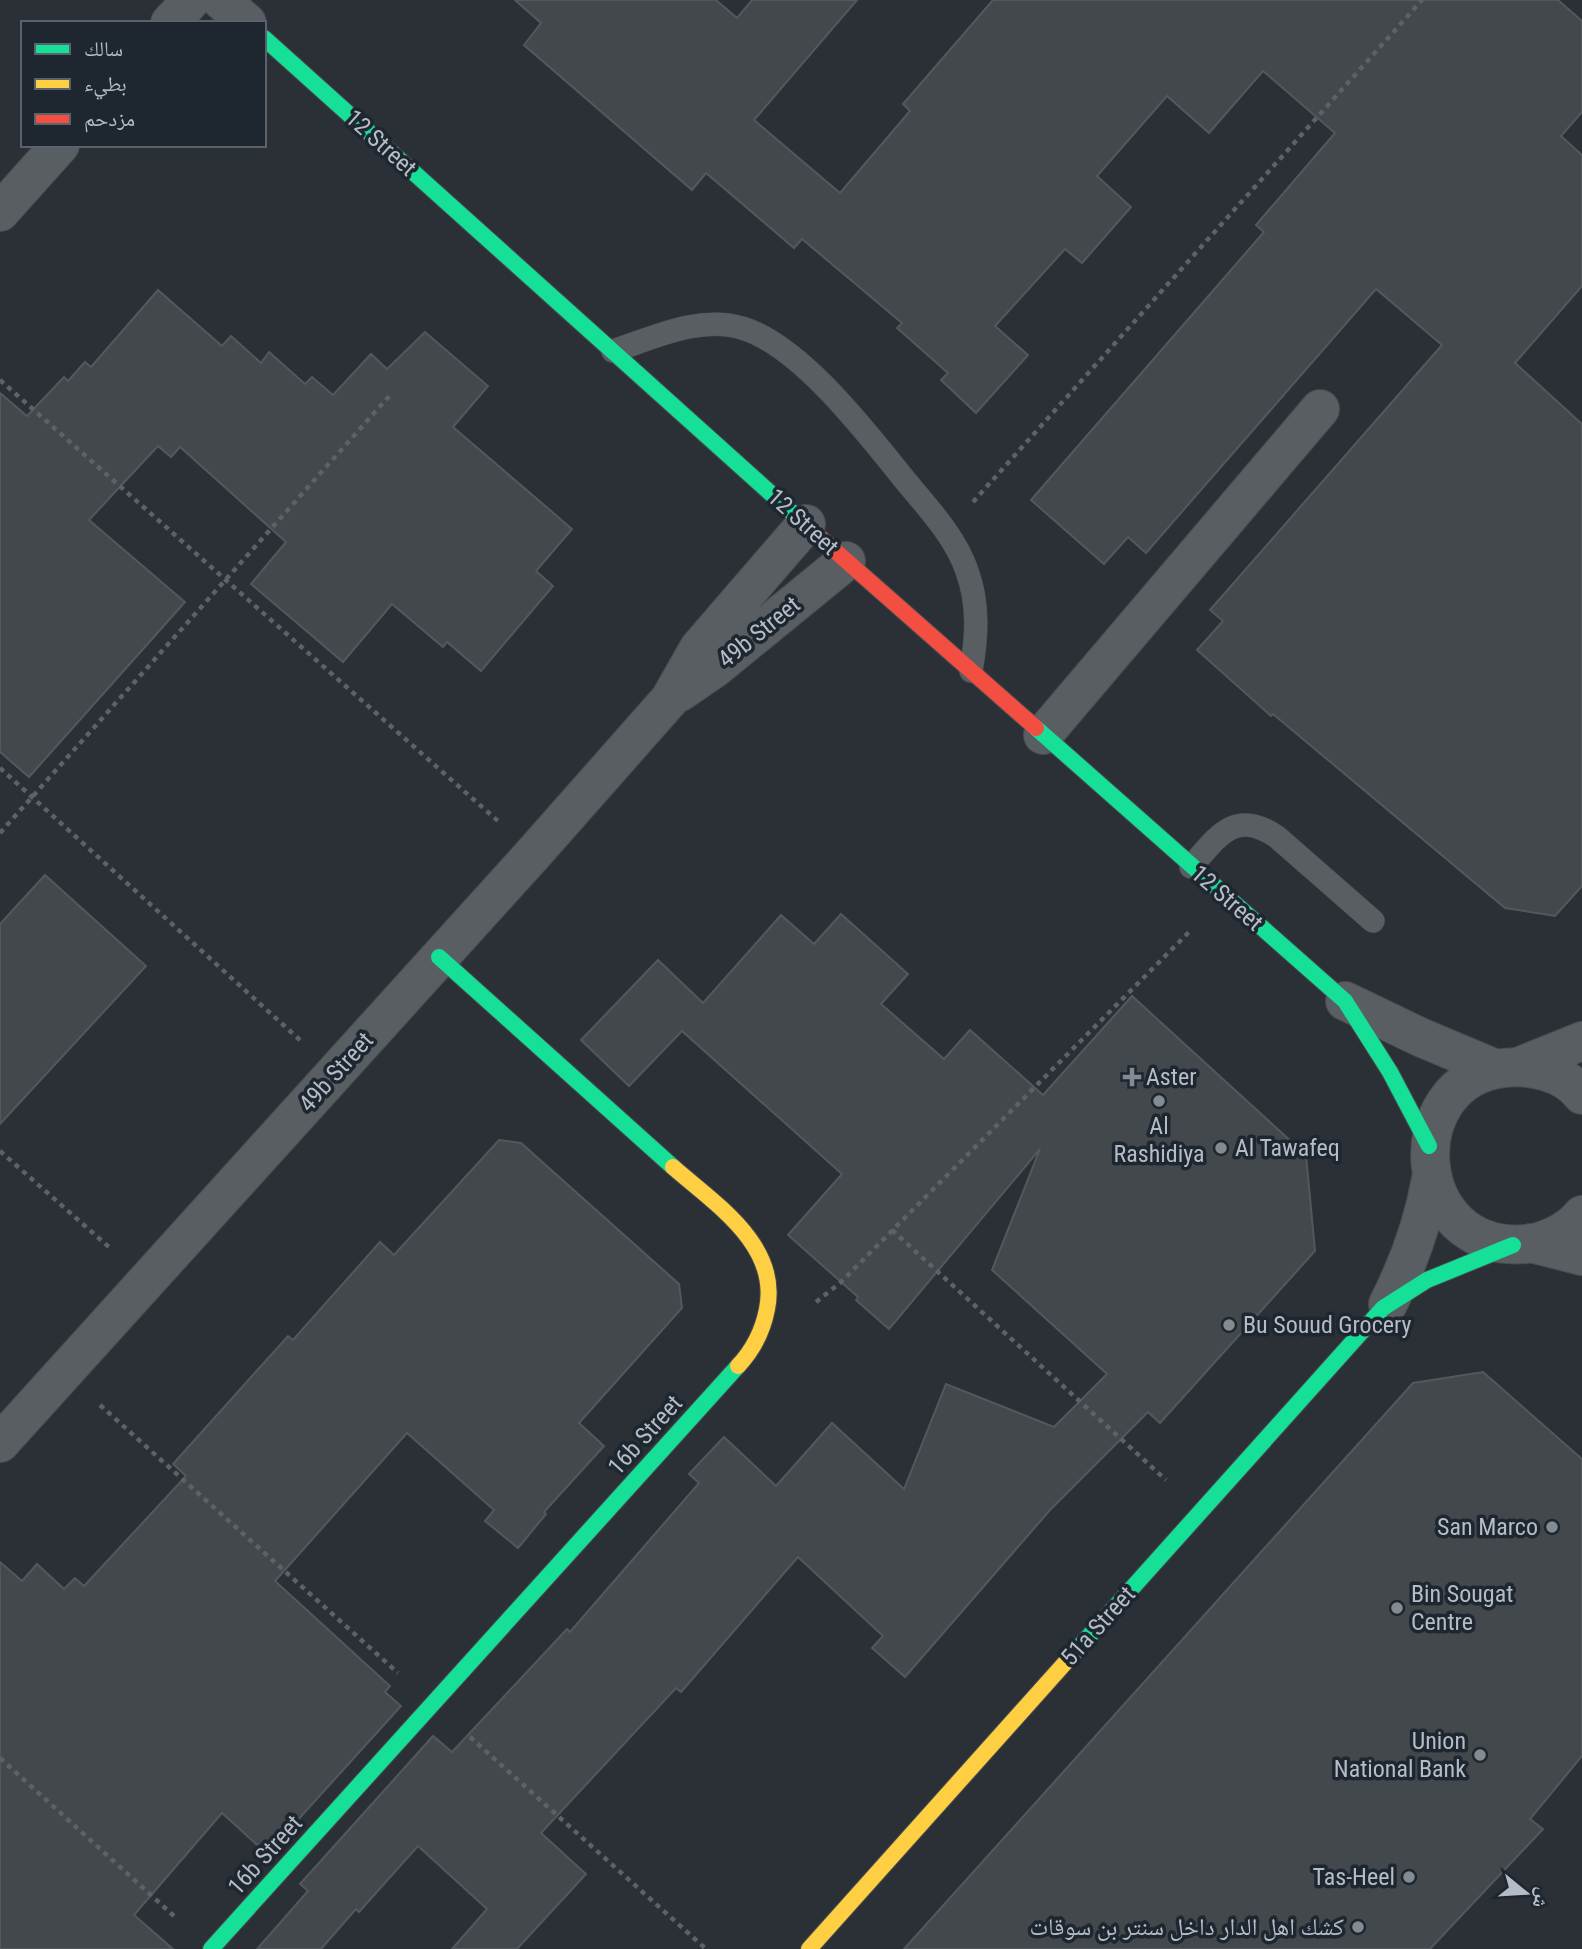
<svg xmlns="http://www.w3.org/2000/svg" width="1582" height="1949" viewBox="0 0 1582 1949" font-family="'Roboto Condensed','Noto Naskh Arabic',sans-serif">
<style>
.building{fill:#43484d;stroke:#52585d;stroke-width:2}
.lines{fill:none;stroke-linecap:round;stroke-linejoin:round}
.lane-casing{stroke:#484c50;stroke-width:24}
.street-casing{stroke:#484c50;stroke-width:40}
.fast-casing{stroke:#484c50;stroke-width:18}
.slow-casing{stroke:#484c50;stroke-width:18}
.jam-casing{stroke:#484c50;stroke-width:18}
.path{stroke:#5d6267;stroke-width:4.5;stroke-dasharray:5 5;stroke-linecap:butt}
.lane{stroke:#595e63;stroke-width:23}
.street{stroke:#595e63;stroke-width:38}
.fast{stroke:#16e098;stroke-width:16}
.slow{stroke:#ffcf43;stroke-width:16}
.jam{stroke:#f24e42;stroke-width:16}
.poi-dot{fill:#848c93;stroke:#1e272f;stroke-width:2.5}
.labels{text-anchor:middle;stroke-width:7;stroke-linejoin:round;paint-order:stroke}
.street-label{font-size:24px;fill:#b4bdc6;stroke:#1e272f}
.poi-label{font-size:24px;fill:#b4bdc6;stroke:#1e272f;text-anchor:start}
</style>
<rect width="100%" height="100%" fill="#2a3035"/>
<g class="building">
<path d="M515,0H716L737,18L752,0H857L754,120L840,193L910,111L903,104L993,0H1558L1582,21V112L1561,136L1582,155V286L1515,363L1582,424V886L1555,916L1505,908L1273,714L1271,716L1197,650L1223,621L1210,610L1442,345L1376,289L1146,553L1128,537L1104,564L1031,500L1264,232L1256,225L1335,133L1263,71L1209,133L1167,96L1097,176L1131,207L1082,263L1065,249L995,326L1028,355L976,413L941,380L948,373L897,328L902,323L802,239L794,248L706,173L692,190L524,45L541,23Z"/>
<path d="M158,290L222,346L231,336L261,363L269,352L305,384L312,377L333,395L371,354L387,369L425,332L488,386L453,427L572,529L536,571L553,586L481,671L447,642L443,647L392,604L343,662L251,584L286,542L180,447L171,457L158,446L89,520L185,602L29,777L0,752V393L27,416L64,377L68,381L85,362L91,367Z"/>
<path d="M45,875L146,966L0,1124V924Z"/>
<path d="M841,914L908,974L881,1004L944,1059L970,1030L1043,1095L1132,996L1306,1155L1315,1251L1160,1423L1148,1412L1050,1510L905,1677L872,1648L883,1636L798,1557L681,1692L676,1688L541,1833L586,1874L517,1949H452L487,1909L418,1846L359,1912L356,1909L321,1949H257L308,1891L300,1884L433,1736L452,1752L567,1629L570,1632L699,1483L689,1474L724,1437L776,1486L832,1423L904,1489L946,1384L1054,1427L1107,1374L992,1270L1040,1149L889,1329L856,1300L858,1297L788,1235L842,1174L682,1031L629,1086L581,1040L658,960L703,1003L781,915L814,944Z"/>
<path d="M499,1140L521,1143L679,1284L682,1308L579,1423L604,1446L544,1512L546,1514L518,1548L485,1521L494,1510L407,1433L275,1581L390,1686L385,1692L401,1706L267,1854L222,1813L134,1915L173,1949H0V1562L22,1581L37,1564L64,1589L75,1578L84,1586L186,1476L173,1464L288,1336L293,1340L380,1242L394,1255Z"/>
<path d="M1483,1372L1582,1459V1756L1530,1819L1543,1829L1430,1949H904L1413,1383Z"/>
</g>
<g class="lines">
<g class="lane-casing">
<g id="lane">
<path d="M613,351C653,338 699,315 742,328C800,345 867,433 904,479C927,507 955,536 967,571C979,604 977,637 971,671"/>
<path d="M1191,867C1218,836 1235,808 1277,837L1373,921"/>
</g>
</g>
<g class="street-casing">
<g id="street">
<path d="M221,0L247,23"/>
<path d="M170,23L191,0"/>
<path d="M0,212L60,145"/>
<path d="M680,692L715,668L846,561"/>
<path d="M1043,735L1320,409"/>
<path d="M1345,1001L1420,1037L1496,1069"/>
<path d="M1520,1066L1582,1041"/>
<path d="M1582,1095C1564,1072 1531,1065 1504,1068C1397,1080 1408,1254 1526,1244C1546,1242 1569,1231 1582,1215"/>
<path d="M1531,1243L1582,1256"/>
<path d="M1388,1304C1409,1263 1423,1224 1431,1179"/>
<path d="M0,1443L534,853L670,699L699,648L806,524"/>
</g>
</g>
<g class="fast-casing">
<g id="fast">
<path d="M264,38L817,535"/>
<path d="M1036,728L1345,1001L1390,1072L1429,1146"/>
<path d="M439,957L673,1167"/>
<path d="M1073,1654L1383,1308L1427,1280L1513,1245"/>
<path d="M211,1949L738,1366"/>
</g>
</g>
<g class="slow-casing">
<g id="slow">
<path d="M673,1167C715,1204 780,1245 767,1309C763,1330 753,1350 738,1366"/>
<path d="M809,1949L1073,1654"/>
</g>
</g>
<g class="jam-casing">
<path id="jam" d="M817,535L1036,728"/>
</g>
<g class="path">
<path d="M0,380L499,822"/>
<path d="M973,502L1422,0"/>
<path d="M0,768L301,1041"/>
<path d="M0,833L391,394"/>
<path d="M0,1151L110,1248"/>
<path d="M892,1230L1166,1480"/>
<path d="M816,1302L840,1283L1192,929"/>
<path d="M100,1405L398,1673"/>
<path d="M470,1737L706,1949"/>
<path d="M0,1758L174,1916"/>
</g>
<use href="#lane" class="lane"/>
<use href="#street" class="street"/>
<use href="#fast" class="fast"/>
<use href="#slow" class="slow"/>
<use href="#jam" class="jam"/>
</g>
<g class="poi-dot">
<path d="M1128.5 1066.5h7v7h7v7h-7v7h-7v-7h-7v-7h7z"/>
<circle cx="1159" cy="1101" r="7"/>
<circle cx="1221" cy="1148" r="7"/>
<circle cx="1229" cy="1325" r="7"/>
<circle cx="1552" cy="1527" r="7"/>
<circle cx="1397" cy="1608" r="7"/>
<circle cx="1480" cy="1755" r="7"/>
<circle cx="1409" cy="1877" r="7"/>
<circle cx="1358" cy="1927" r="7"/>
</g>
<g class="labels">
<g class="street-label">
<text transform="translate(381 143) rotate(42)" y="8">12 Street</text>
<text transform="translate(803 522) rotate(42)" y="8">12 Street</text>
<text transform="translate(759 632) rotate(-39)" y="8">49b Street</text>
<text transform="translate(1227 898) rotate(41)" y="8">12 Street</text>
<text transform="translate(336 1072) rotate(-48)" y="8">49b Street</text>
<text transform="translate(645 1435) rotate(-48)" y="8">16b Street</text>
<text transform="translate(1098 1626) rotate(-48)" y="8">51a Street</text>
<text transform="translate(265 1855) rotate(-48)" y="8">16b Street</text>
</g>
<g class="poi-label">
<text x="1146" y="1085">Aster</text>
<text x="1159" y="1134" text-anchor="middle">Al<tspan x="1159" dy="28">Rashidiya</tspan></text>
<text x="1235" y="1156">Al Tawafeq</text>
<text x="1243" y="1333">Bu Souud Grocery</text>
<text x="1538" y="1535" text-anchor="end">San Marco</text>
<text x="1411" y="1602">Bin Sougat<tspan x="1411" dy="28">Centre</tspan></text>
<text x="1466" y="1749" text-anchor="end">Union<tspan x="1466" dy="28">National Bank</tspan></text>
<text x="1395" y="1885" text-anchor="end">Tas-Heel</text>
<text x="1344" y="1935" text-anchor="end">كشك اهل الدار داخل سنتر بن سوقات</text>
</g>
</g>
<rect x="21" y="21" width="245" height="126" fill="#1e272f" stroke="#5a636b" stroke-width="2"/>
<rect x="35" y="44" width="35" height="10" fill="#16e098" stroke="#5a636b" stroke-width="2"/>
<text x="84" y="56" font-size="21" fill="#b4bdc6">سالك</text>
<rect x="35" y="79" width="35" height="10" fill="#ffcf43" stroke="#5a636b" stroke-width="2"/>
<text x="84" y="91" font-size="21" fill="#b4bdc6">بطيء</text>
<rect x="35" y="114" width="35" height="10" fill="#f24e42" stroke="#5a636b" stroke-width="2"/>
<text x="84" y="126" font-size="21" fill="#b4bdc6">مزدحم</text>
<g transform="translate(1526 1893) rotate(108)" stroke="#1e272f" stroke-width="5" paint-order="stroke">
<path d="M0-5L12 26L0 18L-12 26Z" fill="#b4bdc6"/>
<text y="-10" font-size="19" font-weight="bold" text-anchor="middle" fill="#b4bdc6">ش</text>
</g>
</svg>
